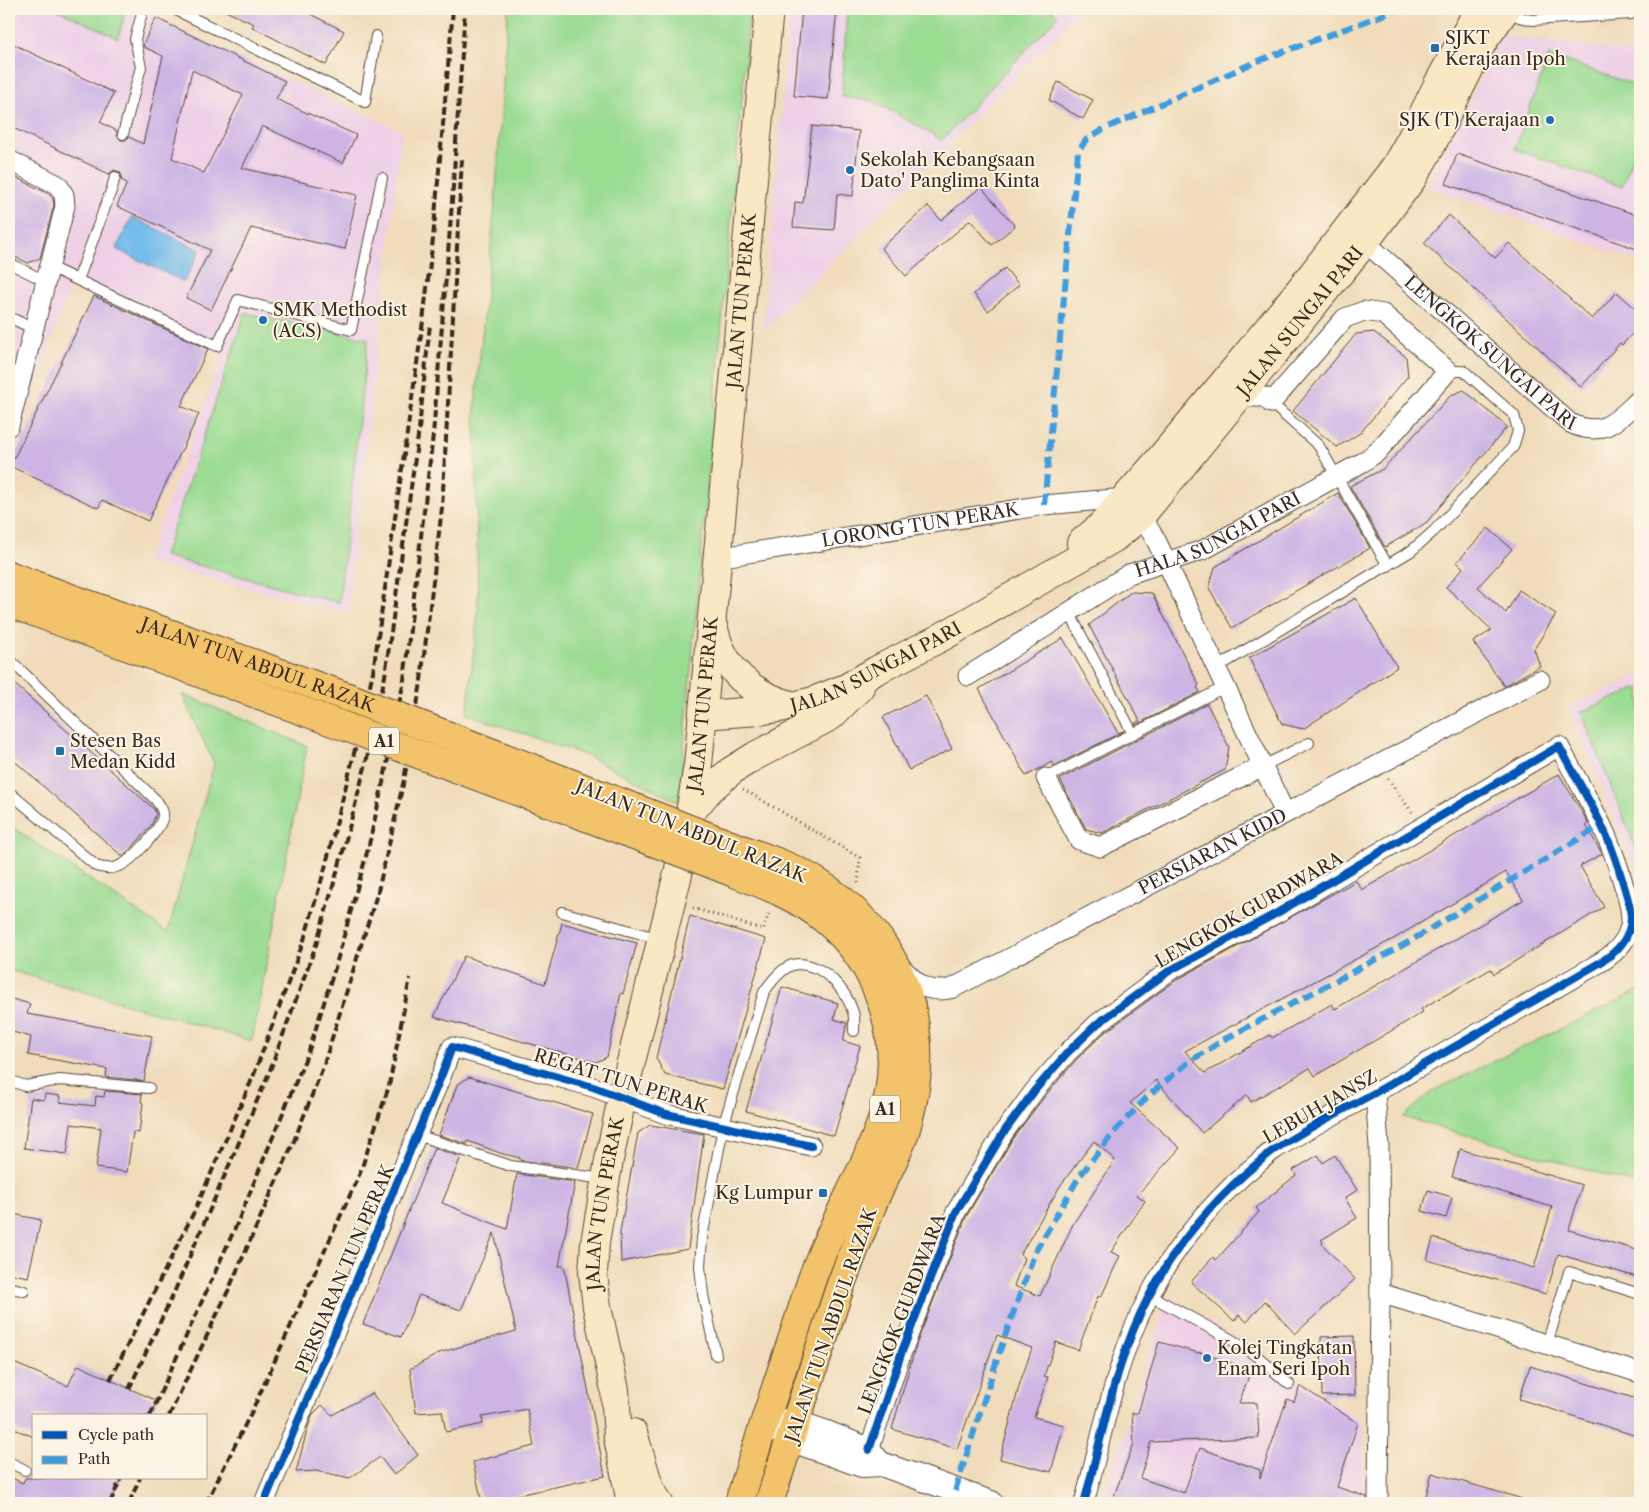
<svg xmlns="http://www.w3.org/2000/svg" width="1649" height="1512" viewBox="0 0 1649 1512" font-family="'Libre Caslon Text',serif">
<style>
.built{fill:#eed0e7}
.green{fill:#9bdc93;stroke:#6b8358}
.water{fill:#72bbeb;stroke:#567284}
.building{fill:#ccb5e4;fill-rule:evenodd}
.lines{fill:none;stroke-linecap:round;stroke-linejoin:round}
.service-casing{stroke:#564536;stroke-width:12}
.minor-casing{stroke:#564536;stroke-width:21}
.tertiary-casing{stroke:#564536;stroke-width:26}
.secondary-casing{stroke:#564536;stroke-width:30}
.primary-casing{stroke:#564536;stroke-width:30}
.path{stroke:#564536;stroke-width:3;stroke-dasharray:1 4;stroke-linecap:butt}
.service{stroke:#fff;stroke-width:10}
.minor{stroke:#fff;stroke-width:19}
.tertiary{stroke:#fff;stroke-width:24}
.secondary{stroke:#fae7c3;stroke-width:28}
.primary{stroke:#f2c36a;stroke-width:28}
.rail{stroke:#3b2a1e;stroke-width:4;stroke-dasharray:8 4;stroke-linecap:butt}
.primary-bridge-casing{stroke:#564536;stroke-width:30;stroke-linecap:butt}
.primary-bridge{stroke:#f2c36a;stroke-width:28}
.quiet{stroke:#3f9ce0;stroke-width:6;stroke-dasharray:12 6;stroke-linecap:butt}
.cycleway-casing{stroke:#fcf5e5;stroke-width:11}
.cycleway{stroke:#0057b8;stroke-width:8}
.poi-dot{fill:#1f6fb2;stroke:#fcf5e5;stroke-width:2}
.labels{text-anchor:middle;stroke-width:4;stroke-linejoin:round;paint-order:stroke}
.shield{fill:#fcf5e5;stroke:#75675a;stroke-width:1}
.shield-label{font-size:16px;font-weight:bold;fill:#3b2a1e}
.poi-label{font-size:18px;fill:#3b2a1e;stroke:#fcf5e5;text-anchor:start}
.street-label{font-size:18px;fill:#3b2a1e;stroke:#fcf5e5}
</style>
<rect width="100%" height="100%" fill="#fcf5e5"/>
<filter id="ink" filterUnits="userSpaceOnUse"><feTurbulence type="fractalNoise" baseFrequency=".02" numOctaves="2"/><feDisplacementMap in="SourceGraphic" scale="10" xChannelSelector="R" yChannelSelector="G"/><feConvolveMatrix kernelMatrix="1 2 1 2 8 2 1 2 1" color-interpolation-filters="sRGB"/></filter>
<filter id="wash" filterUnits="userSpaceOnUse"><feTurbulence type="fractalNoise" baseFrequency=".0096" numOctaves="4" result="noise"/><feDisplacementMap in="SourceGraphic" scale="20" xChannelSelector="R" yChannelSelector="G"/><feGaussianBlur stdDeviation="1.12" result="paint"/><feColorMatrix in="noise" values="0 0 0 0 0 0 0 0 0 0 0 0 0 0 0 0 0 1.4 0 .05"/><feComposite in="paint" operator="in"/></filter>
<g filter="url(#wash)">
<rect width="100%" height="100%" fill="#f0dcbb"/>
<g class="built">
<path d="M9,9H134L402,131L347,613L146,562L223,355L70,286L9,469Z"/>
<path d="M790,9H1083L763,331Z"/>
<path d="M1501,36L1640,53V262L1428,187Z"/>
<path d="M1640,674V878L1569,708Z"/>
<path d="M1169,1295L1363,1422L1364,1503H1102Z"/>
</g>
<g class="green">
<path d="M56,9H126L118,38Z"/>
<path d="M508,9H750L679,802L585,755L467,714L478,610L475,407L495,204Z"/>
<path d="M847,9H1051L1058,16L942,140L874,101L842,97Z"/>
<path d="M1549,55L1640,87V136L1622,187L1515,149Z"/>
<path d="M245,313L368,339L339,603L164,556Z"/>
<path d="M1640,687V859L1581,712Z"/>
<path d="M182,694L307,746L252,1041L9,970V825L168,932L214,764Z"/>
<path d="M1640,990V1185L1403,1117L1433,1091Z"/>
</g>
<path class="water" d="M132,217L200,250L184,282L116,249Z"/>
<g id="blocks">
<g class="building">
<path d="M221,9H300L344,31L326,65L252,27L254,24Z"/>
<path d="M802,9H837L828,99L794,96Z"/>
<path d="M156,18L285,81L276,99L356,135L343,163L262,126L242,168L357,195L345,249L251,228L211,310L186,298L210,250L117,206L127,183L121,180L122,176L120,172L114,170L109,174L9,126V42L114,93L100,122L117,131V136L121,140H125L129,137L143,144L163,56L144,47L143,44ZM192,70L243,95L204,173L172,158Z"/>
<path d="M1058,82L1093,100L1083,119L1049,100Z"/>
<path d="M812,126L859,131L853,196L837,194L834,230L793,227L795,202L803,203Z"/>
<path d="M1457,154L1640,216V250L1446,184Z"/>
<path d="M9,174L49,194L53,199L54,205L40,258L28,263L9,254Z"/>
<path d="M981,187L1015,226L992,245L970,220L906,276L881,248L928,206L941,220Z"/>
<path d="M1449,215L1495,258L1509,243L1592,319L1617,292L1640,313V325L1622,345L1620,343L1581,387L1424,243Z"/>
<path d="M1005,268L1019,285L988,311L974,294Z"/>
<path d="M94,296L208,349L181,406L199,414L148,521L102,500L98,508L10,466Z"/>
<path d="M1374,332L1406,357L1408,376L1360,433L1337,447L1293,411L1356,334Z"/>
<path d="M1464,390L1507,427L1426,523L1385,547L1350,486L1383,469L1451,395Z"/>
<path d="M1338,493L1370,548L1232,628L1209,588L1215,567Z"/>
<path d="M1488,528L1512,549L1478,587L1506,613L1519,590L1556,614L1534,649L1540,666L1504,686L1473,642L1492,630L1446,587L1463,568L1457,562Z"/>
<path d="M1131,592L1152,593L1199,685L1197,687L1200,692L1136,725L1135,723L1140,721L1089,625Z"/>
<path d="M1356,598L1397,667L1303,729L1282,724L1249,658Z"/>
<path d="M1063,638L1118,733L1124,731L1054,766L1052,762L1026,776L979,689Z"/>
<path d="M9,679L154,809L156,814L152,824L132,848L122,856L9,756Z"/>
<path d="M926,696L952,749L909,770L883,717Z"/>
<path d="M1207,704L1229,747L1225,770L1102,833L1086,829L1060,779Z"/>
<path d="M1559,774L1586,819L1588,824L1586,825L1602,854L1580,866L1604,907L1494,974L1491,969L1421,1009L1423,1012L1315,1076L1310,1068L1251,1102L1247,1095L1202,1133L1156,1080L1130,1103L1180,1148L1137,1195L1145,1201L1111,1252L1120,1256L1101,1297L1098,1296L1078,1350L1056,1342L1044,1376L1048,1377L1034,1417L1064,1425L1051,1472L1000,1459L1020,1383L1032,1348L997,1335L957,1449L892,1429L916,1345L966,1217L1013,1138L1045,1096L1075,1061L1104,1033L1175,981L1356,881L1362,890ZM1506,872L1523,900L1335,1009L1332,1004L1272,1038L1270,1035L1205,1073L1185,1051L1395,938ZM1094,1141L1115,1160L1073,1224L1040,1296L1014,1286L1024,1258L1020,1255L1060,1186Z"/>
<path d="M690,916L766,939L723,1089L665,1075L656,1058Z"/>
<path d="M562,923L637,943L623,994L621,993L607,1057L596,1062L434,1017L464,956L545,984Z"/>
<path d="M782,987L838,1003L834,1019L847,1023L843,1041L860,1046L834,1136L746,1111Z"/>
<path d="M9,998L30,1004L27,1014L152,1036L144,1081L106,1077L107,1069L28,1055L31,1037L9,1031Z"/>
<path d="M469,1077L593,1114L578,1168L520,1160V1158L500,1153L468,1141L467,1144L439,1135L457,1085Z"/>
<path d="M105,1091L142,1094L141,1102L143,1103L139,1133L133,1132L127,1172L96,1168L101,1128L71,1124L67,1154L24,1148L31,1098L44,1100L45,1094L60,1096L59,1102L95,1106L96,1096L104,1097Z"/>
<path d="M650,1125L704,1134L688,1249L621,1262L620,1232L638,1133Z"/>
<path d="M434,1148L461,1157L442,1203L507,1229L517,1174L575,1182L559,1266H564L605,1476L482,1503L473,1462L534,1446L527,1409L482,1417L483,1424L446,1432L442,1411L416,1413L410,1369L442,1352L516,1331L494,1233L461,1310L419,1295L401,1337L363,1324Z"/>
<path d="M1460,1149L1582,1185L1569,1230L1640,1251V1278L1558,1254L1546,1294L1427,1260L1433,1238L1534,1268L1552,1207L1452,1177Z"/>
<path d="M1318,1155L1323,1163L1335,1155L1357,1190L1345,1198L1357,1218L1321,1240L1323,1242L1322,1244L1355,1279L1295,1334L1265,1301L1247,1322L1239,1315L1234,1321L1191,1282L1213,1257L1216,1260L1259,1212L1256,1208L1296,1175L1293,1170Z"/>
<path d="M1428,1190L1452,1197L1446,1218L1422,1211Z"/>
<path d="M9,1213L41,1220L28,1277L9,1273Z"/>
<path d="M1354,1336L1355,1395L1322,1396L1321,1337Z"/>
<path d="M1159,1342L1199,1353V1352L1251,1370L1239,1403H1257L1259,1438L1151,1442L1140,1478L1184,1493L1200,1448L1260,1470V1478L1287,1399L1294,1402L1300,1386L1358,1423L1337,1487L1367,1497V1503H1127L1113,1498L1134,1443L1132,1413H1138Z"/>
<path d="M9,1361L68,1386L78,1365L157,1401L150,1416H34V1437L9,1427Z"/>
<path d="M1530,1366L1640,1400V1437L1519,1399Z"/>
<path d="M372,1393L418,1455L394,1475L380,1457L350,1478L316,1471L296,1472L308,1427L313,1414L322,1405L332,1415Z"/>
<path d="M1432,1473L1523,1499V1503H1436L1437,1499L1426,1496Z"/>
<path d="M9,1477L23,1483L25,1478H122L110,1503H9Z"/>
</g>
</g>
</g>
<g filter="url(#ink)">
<use href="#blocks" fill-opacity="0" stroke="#564536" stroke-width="1"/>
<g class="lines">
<g class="service-casing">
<g id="service">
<path d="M174,9L365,102L376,36"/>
<path d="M1508,9L1519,17L1532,20L1631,14"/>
<path d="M123,134L141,67L135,39L143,9"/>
<path d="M9,263L47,282"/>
<path d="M50,267L217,346L238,300L351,330L382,178"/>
<path d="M78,280L112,188L115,177"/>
<path d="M9,317L34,329"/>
<path d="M1271,403L1319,446L1388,566"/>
<path d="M1069,612L1133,734"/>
<path d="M9,659L156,800C159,804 163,809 163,814C164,827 131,862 119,866C111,870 104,868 96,866L9,792"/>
<path d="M1216,668L1411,551L1434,531L1513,447L1518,431L1514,415L1464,371H1448"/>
<path d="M1263,766L1309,743"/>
<path d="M1046,778L1225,687"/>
<path d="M562,912L660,939"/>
<path d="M9,1080L25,1086L60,1080L149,1088"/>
<path d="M417,1135L511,1166L604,1179"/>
<path d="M9,1287L24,1291"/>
<path d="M1149,1295L1232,1340L1258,1357L1289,1384"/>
<path d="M1547,1344L1569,1272L1640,1294"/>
<path d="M716,1355L703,1295L700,1266L702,1238L723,1127L764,992C771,982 784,964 798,964C824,964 846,990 853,1012C855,1018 854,1025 854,1031"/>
<path d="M9,1462L25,1470"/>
</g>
</g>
<g class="minor-casing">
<g id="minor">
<path d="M9,160L58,185L64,195L65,206L9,426"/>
<path id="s1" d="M1357,235L1570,423C1603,439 1617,420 1640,399"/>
<path id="s2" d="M717,558L1044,505L1125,498L1141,516L1156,540L1285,813"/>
<path id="s3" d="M968,676L1129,574L1203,550L1363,462L1377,452L1448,371L1383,314L1364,311L1345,318L1271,403L1265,397H1239"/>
<path d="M1046,778L1079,840L1100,847L1263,766"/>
<path id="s4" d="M899,965C916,983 927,995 953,988L1540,680"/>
<path d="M1375,1093L1379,1146L1380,1293L1378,1503"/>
<path d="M1380,1293L1640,1373"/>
<path d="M869,1450L901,1354L956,1212L1004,1132L1035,1090L1067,1053L1097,1024L1169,971L1277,913L1559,746C1573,772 1588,798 1601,824C1611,844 1618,865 1624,886C1627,896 1631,908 1631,919C1630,939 1617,952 1601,962C1534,1001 1466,1040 1399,1079C1357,1104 1312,1124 1271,1152C1263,1158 1255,1166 1247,1172C1207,1208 1174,1248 1149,1296C1115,1360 1103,1434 1084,1503"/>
<path d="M264,1503L442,1074L452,1047L593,1087L666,1114L811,1146"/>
</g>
</g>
<g class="tertiary-casing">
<g id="tertiary">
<path d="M765,1421L790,1439L862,1465L881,1464L991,1503"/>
<path d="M777,1421L795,1422L827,1433L869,1450L879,1463"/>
</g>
</g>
<g class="secondary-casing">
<g id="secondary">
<path d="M1081,543L1100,527L1159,460L1221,386L1307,281L1395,167L1411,139L1438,84L1479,9"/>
<path d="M714,629C723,669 752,695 791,705"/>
<path id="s5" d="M703,715L758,711L793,706L813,701L846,688L877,670L940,638L1114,538L1141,516L1365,242L1412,179L1430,148L1482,43L1506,9"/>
<path d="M690,813L710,789L731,771L755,756L831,716L860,687"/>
<path d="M633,1433L650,1489L659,1503"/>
<path id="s6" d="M631,1503L618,1438L615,1390L597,1307L593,1273L595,1242L609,1160L622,1098L678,874L690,813L698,765L769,9"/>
</g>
</g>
<g class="primary-casing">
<g id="primary">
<path d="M9,575L62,595"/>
<path d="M9,603L53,619"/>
<path d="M723,842C753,854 786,863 814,880C902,934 936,1026 907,1125C901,1149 887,1172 877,1194C866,1219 856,1245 846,1271C837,1294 830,1318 822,1342C804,1396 787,1449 769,1503"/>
<path d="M714,865C751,880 792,893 823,918C884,967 907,1050 881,1123C865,1169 838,1213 820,1258C809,1284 802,1311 793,1337C774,1392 756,1448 739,1503"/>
</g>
</g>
<g class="path">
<path d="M1388,779L1412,812"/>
<path d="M743,789L860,858L858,883"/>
<path d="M693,908L764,930L769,911"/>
</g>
<use href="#service" class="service"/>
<use href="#minor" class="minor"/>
<use href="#tertiary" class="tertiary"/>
<use href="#secondary" class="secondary"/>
<use href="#primary" class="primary"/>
<g class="rail">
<path d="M110,1380L195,1210L253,1077L304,940L325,868L352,762L373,672L423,321L433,239L453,9"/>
<path d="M129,1389L176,1288L269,1073L316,945L342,855L365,767L385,676L419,429L430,324"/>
<path d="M150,1416L236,1226L309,1050L335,968L368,849L385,774L404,680L433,435L451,216L465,9"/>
<path d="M169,1416L228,1291L294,1141L323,1067L378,891L404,780L420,688L442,508L462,159"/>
<path d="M110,1503L121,1478"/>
<path d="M129,1503L140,1478"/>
<path d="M206,1503L252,1411L360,1173L389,1086L410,978"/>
</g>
<g class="primary-bridge-casing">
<g id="primary-bridge">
<path id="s7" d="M62,595L356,700L723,842"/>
<path d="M53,619L346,727L714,865"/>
</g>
</g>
<use href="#primary-bridge" class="primary-bridge"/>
<g class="quiet">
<path d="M1044,505L1078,152L1086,140L1102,130L1253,63L1399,9"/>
<path d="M955,1491L1000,1350L1035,1252L1079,1177L1115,1131L1148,1096L1189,1062L1225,1039L1407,943L1602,825"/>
</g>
<g class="cycleway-casing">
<g id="cycleway">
<path d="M869,1450L901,1354L956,1212L1004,1132L1035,1090L1067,1053L1097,1024L1169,971L1277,913L1559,746C1573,772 1588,798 1601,824C1611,844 1618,865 1624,886C1627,896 1631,908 1631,919C1630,939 1617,952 1601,962C1534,1001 1466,1040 1399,1079C1357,1104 1312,1124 1271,1152C1263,1158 1255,1166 1247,1172C1207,1208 1174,1248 1149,1296C1115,1360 1103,1434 1084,1503"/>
<path d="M264,1503L442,1074L452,1047L593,1087L666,1114L811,1146"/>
</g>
</g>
<use href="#cycleway" class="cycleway"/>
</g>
</g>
<g class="poi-dot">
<rect x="1430" y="43" width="10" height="10" rx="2.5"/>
<circle cx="1550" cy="120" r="5"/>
<circle cx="850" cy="170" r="5"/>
<circle cx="263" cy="320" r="5"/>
<rect x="55" y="746" width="10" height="10" rx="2.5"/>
<rect x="818" y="1188" width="10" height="10" rx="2.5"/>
<circle cx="1207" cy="1358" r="5"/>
</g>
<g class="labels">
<g class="shield">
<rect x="369" y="727.5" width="30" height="27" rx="4"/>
<rect x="870" y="1095.5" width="30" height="27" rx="4"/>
</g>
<g class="shield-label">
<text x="384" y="747">A1</text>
<text x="885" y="1115">A1</text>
</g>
<g class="poi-label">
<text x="1445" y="44">SJKT<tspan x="1445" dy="21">Kerajaan Ipoh</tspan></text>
<text x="1540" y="126" text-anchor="end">SJK (T) Kerajaan</text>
<text x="860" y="166">Sekolah Kebangsaan<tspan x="860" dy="21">Dato' Panglima Kinta</tspan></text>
<text x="273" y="316">SMK Methodist<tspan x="273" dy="21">(ACS)</tspan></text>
<text x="70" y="747">Stesen Bas<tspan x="70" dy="21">Medan Kidd</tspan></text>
<text x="813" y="1199" text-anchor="end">Kg Lumpur</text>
<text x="1217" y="1354">Kolej Tingkatan<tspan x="1217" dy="21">Enam Seri Ipoh</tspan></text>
</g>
<g class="street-label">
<text dy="6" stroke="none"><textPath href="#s6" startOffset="1219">JALAN TUN PERAK</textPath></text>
<text dy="6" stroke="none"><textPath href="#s5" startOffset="740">JALAN SUNGAI PARI</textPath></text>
<text dy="6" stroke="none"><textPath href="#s1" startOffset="178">LENGKOK SUNGAI PARI</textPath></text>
<text dy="6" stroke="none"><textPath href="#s2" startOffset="206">LORONG TUN PERAK</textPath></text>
<text dy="6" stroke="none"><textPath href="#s3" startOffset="288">HALA SUNGAI PARI</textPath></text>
<text dy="6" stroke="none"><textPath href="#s5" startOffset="182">JALAN SUNGAI PARI</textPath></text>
<text dy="6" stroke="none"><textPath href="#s7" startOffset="208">JALAN TUN ABDUL RAZAK</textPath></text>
<text dy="6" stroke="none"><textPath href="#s6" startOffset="814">JALAN TUN PERAK</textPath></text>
<text transform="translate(691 831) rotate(22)" y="6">JALAN TUN ABDUL RAZAK</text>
<text dy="6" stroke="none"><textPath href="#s4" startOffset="356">PERSIARAN KIDD</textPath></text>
<text transform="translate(1249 910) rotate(-30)" y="6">LENGKOK GURDWARA</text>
<text transform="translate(621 1081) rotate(17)" y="6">REGAT TUN PERAK</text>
<text transform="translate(1320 1107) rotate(-30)" y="6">LEBUH JANSZ</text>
<text dy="6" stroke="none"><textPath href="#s6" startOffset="304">JALAN TUN PERAK</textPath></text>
<text transform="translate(345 1269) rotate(-67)" y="6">PERSIARAN TUN PERAK</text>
<text transform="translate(902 1314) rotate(-69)" y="6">LENGKOK GURDWARA</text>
<text transform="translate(831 1325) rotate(-71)" y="6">JALAN TUN ABDUL RAZAK</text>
</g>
</g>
<rect width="1649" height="1512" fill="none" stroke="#fcf5e5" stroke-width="30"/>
<rect x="32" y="1414" width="175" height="65" fill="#fcf5e5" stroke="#afa495"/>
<rect x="42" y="1431" width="25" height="8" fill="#0057b8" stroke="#afa495"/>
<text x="78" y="1440" font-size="15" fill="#3b2a1e">Cycle path</text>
<rect x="42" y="1456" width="25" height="8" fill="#3f9ce0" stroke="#afa495"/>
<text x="78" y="1464" font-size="15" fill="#3b2a1e">Path</text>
</svg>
